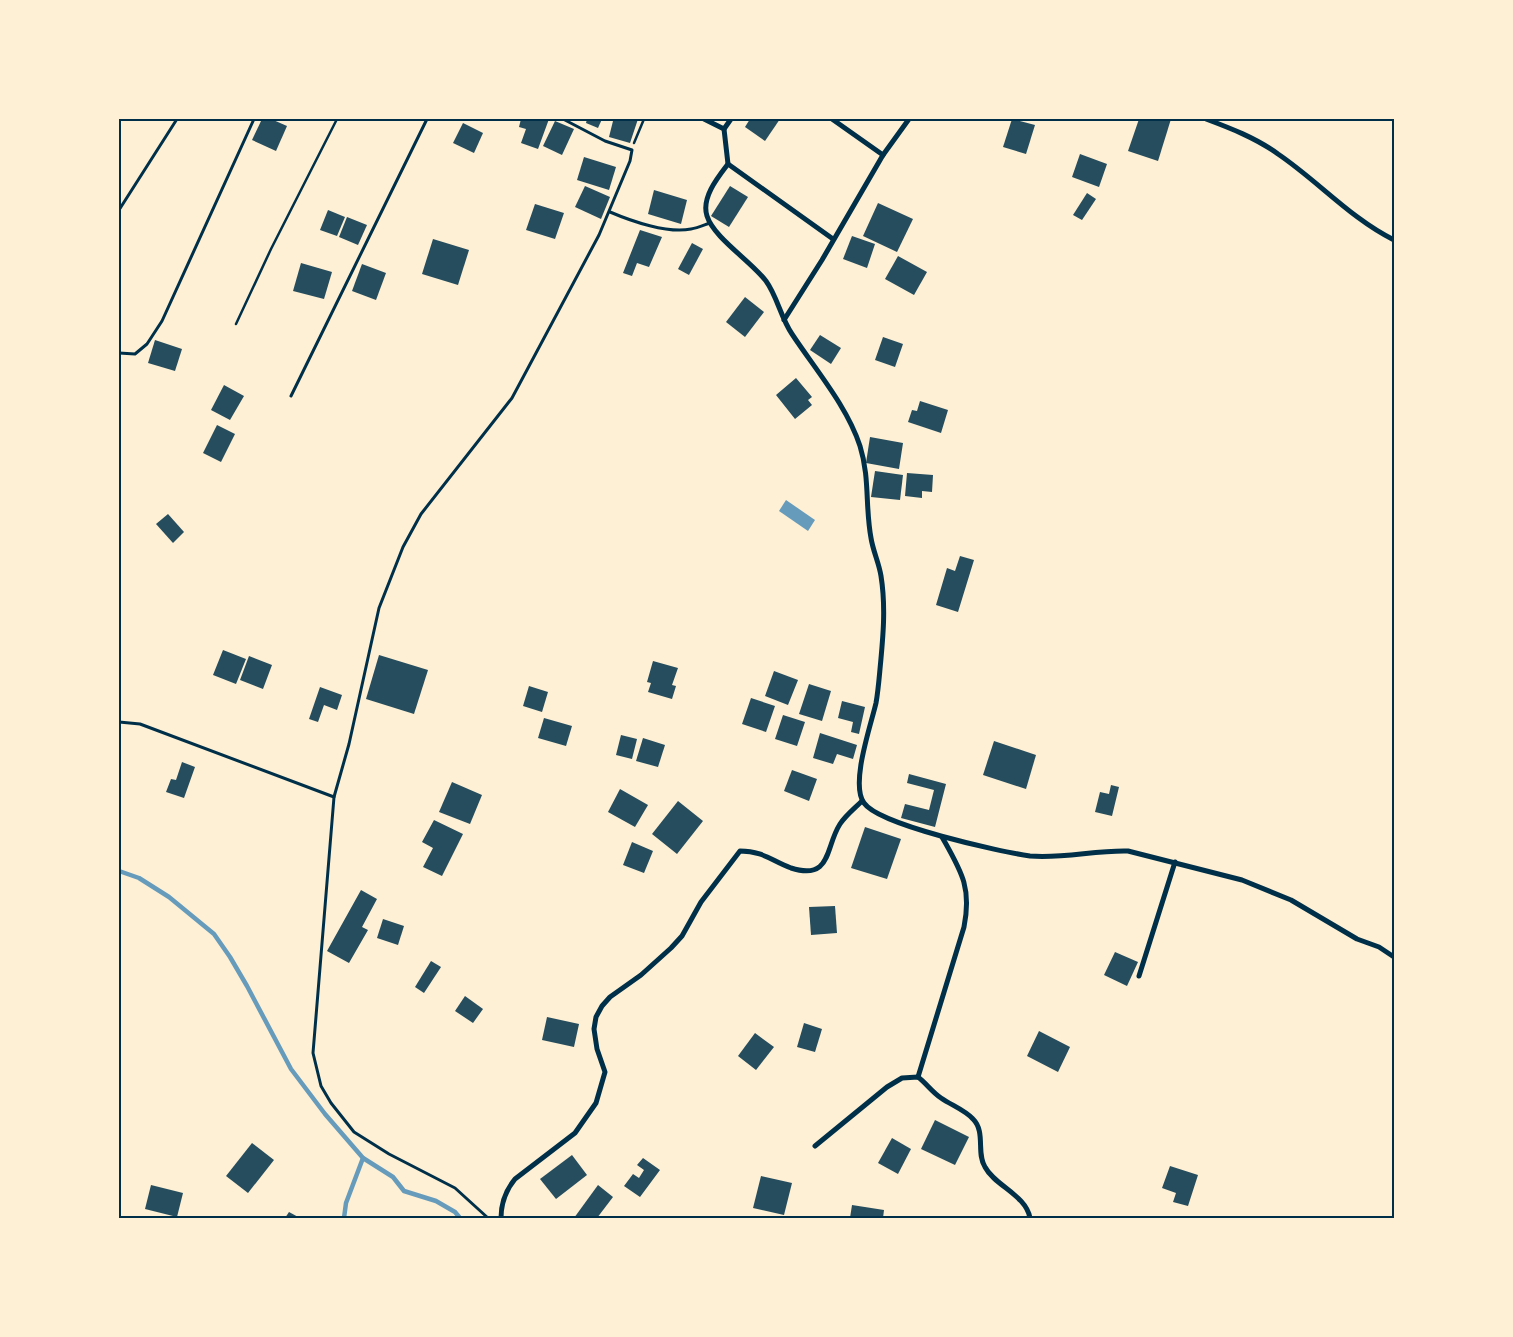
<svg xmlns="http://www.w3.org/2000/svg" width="1513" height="1337" viewBox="0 0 1513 1337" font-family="Raleway,sans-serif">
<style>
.water{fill:#669bbc}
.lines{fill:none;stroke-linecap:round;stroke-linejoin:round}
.stream{stroke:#669bbc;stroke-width:4.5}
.building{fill:#264d5e}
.path{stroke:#003049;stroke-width:2.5}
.service{stroke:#003049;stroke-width:3}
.minor{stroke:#003049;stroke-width:5}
.neatline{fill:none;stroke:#003049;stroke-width:2}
</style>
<rect width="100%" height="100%" fill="#fdf0d5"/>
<path class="water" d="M786,500L815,520L808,531L779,511Z"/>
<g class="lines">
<g class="stream">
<path d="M119,871L139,878L169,897L214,934L230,957L247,986L291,1069L325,1114L363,1158L393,1177L404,1191L436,1201L455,1212L460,1218"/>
<path d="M344,1218L346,1203L363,1158"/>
</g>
</g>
<g class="building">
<path d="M262,119H271L287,126L276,151L252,140Z"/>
<path d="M521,119H549L538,149L521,143L526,129L519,127Z"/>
<path d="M587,119H602L598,128L586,123Z"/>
<path d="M607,119H638L630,143L609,137L613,121Z"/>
<path d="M750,119H780L765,141L745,127Z"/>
<path d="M1012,119L1035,125L1026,154L1003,147Z"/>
<path d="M1139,119H1171L1158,161L1128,151Z"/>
<path d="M555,121L574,129L562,155L543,146Z"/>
<path d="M463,123L483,133L474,153L453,143Z"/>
<path d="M1080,154L1107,164L1099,187L1072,177Z"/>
<path d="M584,157L616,167L609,190L577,180Z"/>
<path d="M585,186L610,197L601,219L575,207Z"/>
<path d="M730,186L748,197L729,227L711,216Z"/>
<path d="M654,190L687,200L681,224L648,214Z"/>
<path d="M1087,193L1096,199L1082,220L1073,215Z"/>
<path d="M878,203L913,219L897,252L863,236Z"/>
<path d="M535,204L564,213L555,239L526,230Z"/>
<path d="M328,210L345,217L337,236L320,230Z"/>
<path d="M347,217L367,225L358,245L339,237Z"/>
<path d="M640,230L662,237L649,267L637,263L632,276L623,273Z"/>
<path d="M852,236L875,244L867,268L843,259Z"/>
<path d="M433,239L469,250L458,285L422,274Z"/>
<path d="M692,243L703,249L689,275L678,269Z"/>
<path d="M898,256L927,272L914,295L885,279Z"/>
<path d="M301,263L332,272L324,299L293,291Z"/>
<path d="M362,264L386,273L376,300L352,291Z"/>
<path d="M745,297L764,312L745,337L726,322Z"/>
<path d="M820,335L841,348L831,364L810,350Z"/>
<path d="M883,337L903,344L895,367L875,360Z"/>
<path d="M155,340L182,349L175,371L148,363Z"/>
<path d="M796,378L812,397L808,400L812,405L795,419L776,395Z"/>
<path d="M224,385L244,396L230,420L211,410Z"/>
<path d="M920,401L948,410L941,433L908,422L912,410L917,411Z"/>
<path d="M217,425L235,434L221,462L203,453Z"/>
<path d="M870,437L903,443L899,469L866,463Z"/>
<path d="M875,471L903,475L900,500L871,497Z"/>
<path d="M907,473L933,475L932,492L922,491V498L905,496Z"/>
<path d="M168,514L184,532L173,543L156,524Z"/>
<path d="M960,556L974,560L958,612L936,605L947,568L955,571Z"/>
<path d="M223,650L246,659L236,684L213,675Z"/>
<path d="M379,655L428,670L414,714L366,699Z"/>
<path d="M249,656L272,665L263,689L240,680Z"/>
<path d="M653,661L678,668L672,685L676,686L672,699L648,692L651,683L647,682Z"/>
<path d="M774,671L798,680L788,705L765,696Z"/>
<path d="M809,684L831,691L822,721L799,714Z"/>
<path d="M529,686L548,692L542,712L523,706Z"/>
<path d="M320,687L342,695L337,710L324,705L318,722L309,719Z"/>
<path d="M751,698L775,706L766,732L742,724Z"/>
<path d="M842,701L865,707L859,734L851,732L853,722L838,718Z"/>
<path d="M783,715L805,722L797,746L775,739Z"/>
<path d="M544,718L572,726L566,746L538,738Z"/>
<path d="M820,733L857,745L853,759L837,754L833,764L813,758Z"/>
<path d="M621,735L637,739L632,759L616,755Z"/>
<path d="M643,738L665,745L658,767L636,761Z"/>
<path d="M994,741L1036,755L1026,789L983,775Z"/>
<path d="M182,762L195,767L184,798L166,792L171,779L176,780Z"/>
<path d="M792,770L817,779L809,801L784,791Z"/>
<path d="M909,774L946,784L935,827L901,818L905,804L929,810L934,790L907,783Z"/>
<path d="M452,782L482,795L470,824L439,812Z"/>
<path d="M1111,785L1119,787L1112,816L1095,812L1100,792L1109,794Z"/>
<path d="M620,789L648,805L635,827L608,812Z"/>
<path d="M678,801L703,821L677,854L652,834Z"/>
<path d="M434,820L463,834L442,876L423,867L433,848L422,842Z"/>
<path d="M865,827L901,839L887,879L851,868Z"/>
<path d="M632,842L653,851L644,873L623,865Z"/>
<path d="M361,890L377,899L362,927L368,930L349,963L327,951Z"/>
<path d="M835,906L837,933L811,935L809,907Z"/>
<path d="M383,919L404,926L398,945L377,938Z"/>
<path d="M1115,952L1138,962L1127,986L1104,975Z"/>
<path d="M431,961L441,967L424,993L415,987Z"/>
<path d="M465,996L483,1009L473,1023L455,1011Z"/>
<path d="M547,1017L579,1024L574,1047L542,1040Z"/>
<path d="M804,1023L822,1029L815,1052L797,1047Z"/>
<path d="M1039,1031L1070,1047L1058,1072L1027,1056Z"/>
<path d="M755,1033L774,1047L756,1070L738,1056Z"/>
<path d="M935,1120L969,1137L955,1165L921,1149Z"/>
<path d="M892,1138L911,1149L898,1174L878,1163Z"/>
<path d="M252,1143L274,1160L248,1193L226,1176Z"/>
<path d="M572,1155L587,1175L556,1199L540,1179Z"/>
<path d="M643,1158L660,1170L640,1197L624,1186L633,1174L639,1178L644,1170L637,1165Z"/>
<path d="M1170,1166L1198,1175L1188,1206L1173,1202L1176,1193L1162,1188Z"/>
<path d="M761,1176L792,1183L784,1215L753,1208Z"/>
<path d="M151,1185L183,1193L177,1217L145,1209Z"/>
<path d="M598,1185L613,1197L597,1218H574Z"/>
<path d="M852,1205L884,1210L883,1218H850Z"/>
<path d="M289,1212L300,1218H285Z"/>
</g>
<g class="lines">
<g class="path">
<path d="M634,143L644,119"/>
<path d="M236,324L271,249L337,119"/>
</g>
<g class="service">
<path d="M119,210L177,119"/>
<path d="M610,212C631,221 668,234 691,229C698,228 704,225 710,223"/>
<path d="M119,353L135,354L147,344L162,321L254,119"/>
<path d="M291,396L427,119"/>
<path d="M119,722L140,724L334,797"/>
<path d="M488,1218L455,1188L389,1154L354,1132L331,1103L321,1086L313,1053L334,797L349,744L379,608L403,547L421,514L512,398L599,235L630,161L632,150L605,141L563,119"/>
</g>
<g class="minor">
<path d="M704,119L724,129L728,164C718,177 701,198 707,216C714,238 751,261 766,281C777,296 781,318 792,334C815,369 847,406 860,446C870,478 865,506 871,538C873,551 879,563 881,576C886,607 883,638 880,669C879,680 878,692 876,703C871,725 850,784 864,803C879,825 1001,852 1030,856C1063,859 1095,850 1128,851L1242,880L1291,900L1357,939L1379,947L1394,957"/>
<path d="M832,119L883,155"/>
<path d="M1206,119C1230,128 1256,138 1278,154C1318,181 1350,218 1394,240"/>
<path d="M724,129L731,119"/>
<path d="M728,164L833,239"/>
<path d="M784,320L822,260L883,155L909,119"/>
<path d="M1139,976L1175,862"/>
<path d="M918,1077L964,927C972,887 961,871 942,837"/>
<path d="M815,1146L887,1087L902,1078L918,1077C926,1083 932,1092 941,1098C951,1105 965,1110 973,1119C986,1132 976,1153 985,1167C995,1186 1026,1195 1030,1218"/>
<path d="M501,1218C501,1204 506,1190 515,1179L575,1133L596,1103L605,1072L597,1049L594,1029L596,1017L602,1006L610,997L641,975L671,948L682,936L701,902L740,851C763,851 772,861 791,868C832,881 825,847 840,824C846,815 855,808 862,801"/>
</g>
</g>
<rect width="1513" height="1337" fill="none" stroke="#fdf0d5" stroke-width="240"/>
<rect x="120" y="120" width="1273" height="1097" class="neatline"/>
</svg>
